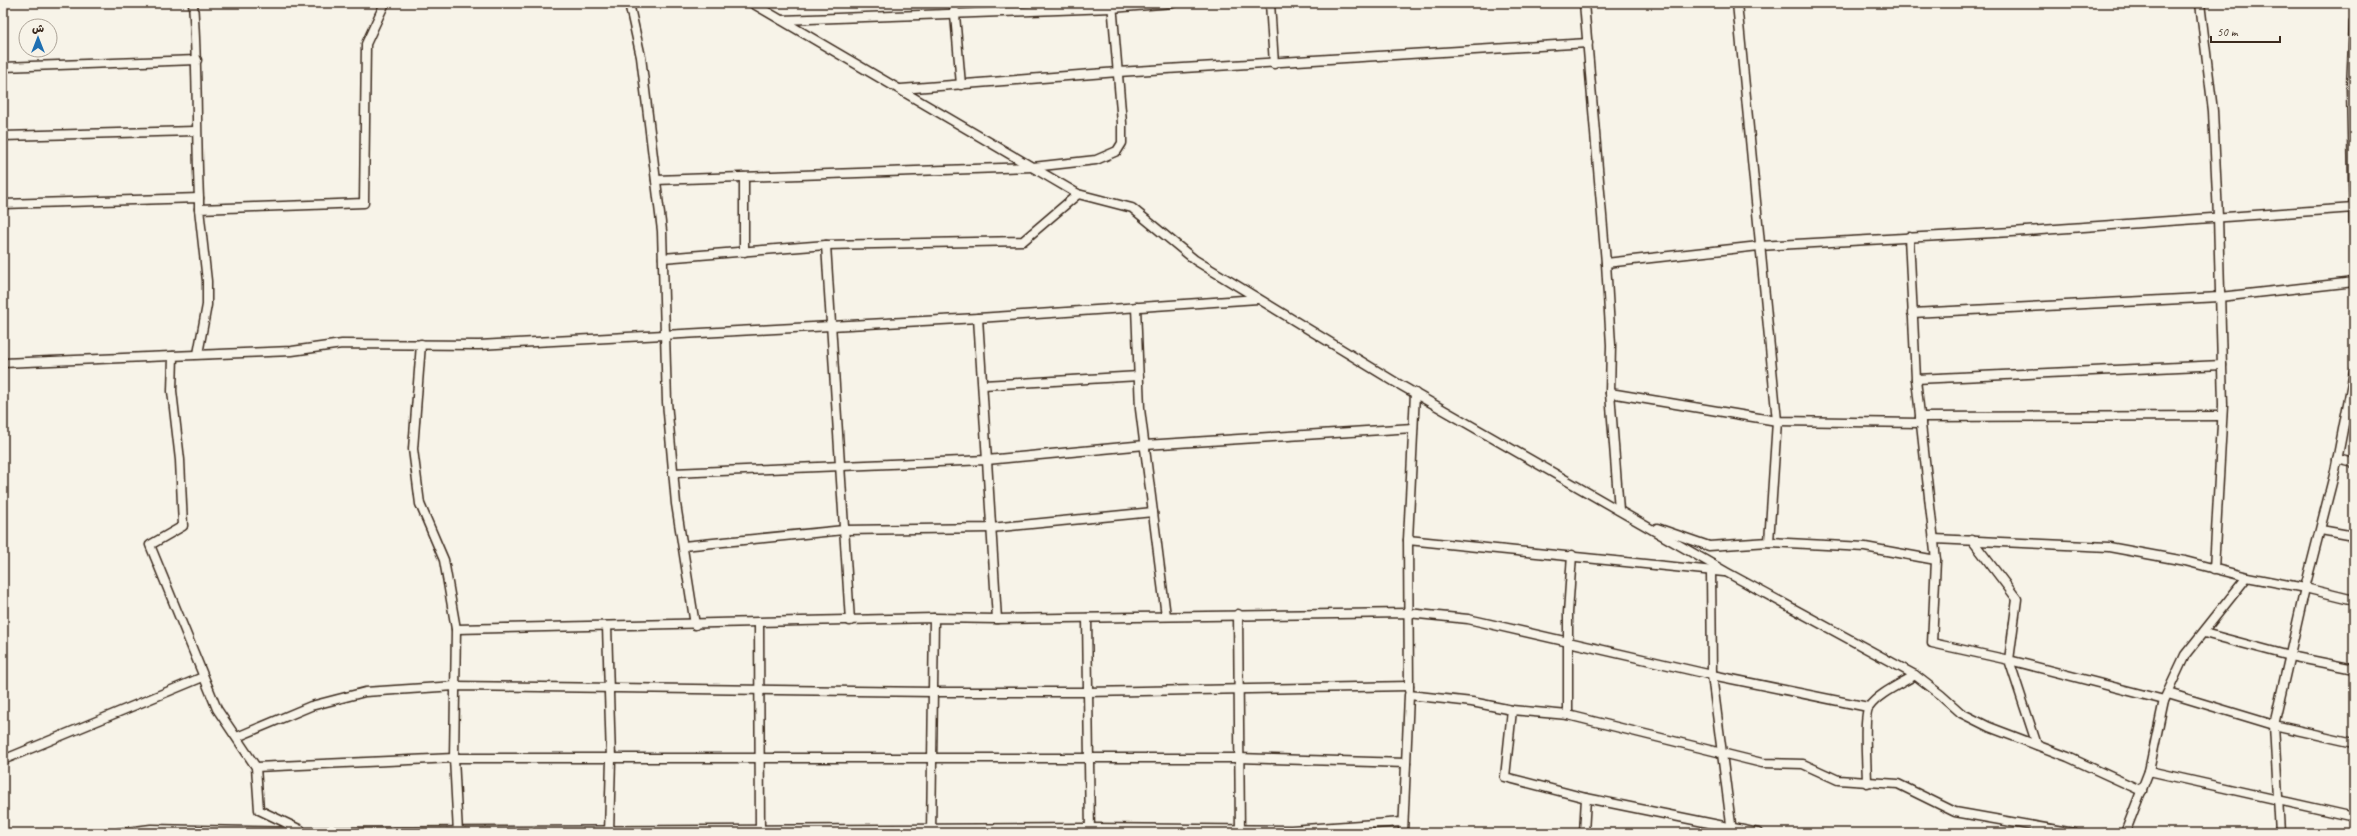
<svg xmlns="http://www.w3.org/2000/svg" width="2357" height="836" viewBox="0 0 2357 836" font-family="Caveat,'Playpen Sans Arabic',sans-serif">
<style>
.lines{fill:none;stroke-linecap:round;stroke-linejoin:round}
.street-casing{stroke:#3b2a1e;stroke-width:11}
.street{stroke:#f7f3e8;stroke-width:8}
</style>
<rect width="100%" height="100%" fill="#f7f3e8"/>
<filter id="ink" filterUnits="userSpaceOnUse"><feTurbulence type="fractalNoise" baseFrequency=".025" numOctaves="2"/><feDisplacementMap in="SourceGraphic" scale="8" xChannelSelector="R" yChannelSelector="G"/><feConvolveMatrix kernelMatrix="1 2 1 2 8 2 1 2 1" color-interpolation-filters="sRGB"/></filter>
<g filter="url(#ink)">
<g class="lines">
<g class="street-casing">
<g id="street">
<path d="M193,3C198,68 196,133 199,198"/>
<path d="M629,3L641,57L662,231L667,402L676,504L695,625"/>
<path d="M752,3L1078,194L1132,208L1195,260L1395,382L1726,572L1915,675L1941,695L1961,713L1989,727L2068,757L2142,791"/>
<path d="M954,3L961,85"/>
<path d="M1270,3L1274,64"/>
<path d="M1584,3L1606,263L1611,345L1610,393L1619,510"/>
<path d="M1737,3L1777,421L1769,542"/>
<path d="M2200,3L2213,111L2218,216L2223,405L2214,569"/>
<path d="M782,20L1112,8L1173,3"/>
<path d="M2354,22L2351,88L2354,225"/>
<path d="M3,67L197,60"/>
<path d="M901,89L1118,72L1588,43"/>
<path d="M3,136L195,131"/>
<path d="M744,177V252"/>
<path d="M656,180L1033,167L1096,160L1117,151L1122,143V123L1112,3"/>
<path d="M3,204L199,198V209"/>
<path d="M1909,237L1916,379L1936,560L1932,643L2009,660L2037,745"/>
<path d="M826,245L850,621"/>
<path d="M663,258L826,245L1023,241L1078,194"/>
<path d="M1606,263L1759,246L2012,232L2354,208"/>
<path d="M1136,307L1140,409L1166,616"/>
<path d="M1912,313L2220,297L2354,282"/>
<path d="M978,318L997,619"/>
<path d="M421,344L413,449L420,504L444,560L456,629L454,758L458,833"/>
<path d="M198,354L207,305V281L199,209L364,203L366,44L385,3"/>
<path d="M173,356L172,391L180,460L183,526L150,545L217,709L256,767L259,810L301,830"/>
<path d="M3,363L292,351L342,344L479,345L978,318L1258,299"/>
<path d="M1916,379L2222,365"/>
<path d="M983,385L1139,376"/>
<path d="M1610,393L1777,421L1921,423"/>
<path d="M1920,417L2222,416"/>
<path d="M2337,459L2354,463"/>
<path d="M673,473L987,460L1145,445L1413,428"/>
<path d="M1657,528L1709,546L1769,542L1865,547L1936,560"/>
<path d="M2321,530L2354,536"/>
<path d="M1934,539L2109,547L2185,561L2247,577"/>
<path d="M1408,540L1724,572"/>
<path d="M1972,540L2017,599L2009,660L2164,700"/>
<path d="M683,546L844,530L991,528L1153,512"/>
<path d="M1711,572L1712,675L1732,832"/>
<path d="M1238,614L1240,833"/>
<path d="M1087,618L1090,833"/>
<path d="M759,624L760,833"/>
<path d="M607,626L611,759L609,833"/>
<path d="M456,629L934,618L997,619L1408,613L1468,619L1712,675L1868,707"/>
<path d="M2204,633L2290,656L2354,669"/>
<path d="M1409,690L1408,540L1415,393"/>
<path d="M2168,693L2274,725L2354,743"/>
<path d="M1512,710L1505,777L1586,798L1758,833"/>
<path d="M1568,715V613L1572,555"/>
<path d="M237,737L311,706L365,692L455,686L933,692H1087L1409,686"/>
<path d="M3,760L203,677"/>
<path d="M256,767L454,758H1239L1406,763"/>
<path d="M2149,771L2354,817"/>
<path d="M1867,783C1867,770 1863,714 1869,707C1879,693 1901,684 1915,675"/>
<path d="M118,833L151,829L304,832L1090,828L1291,830L1402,822"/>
<path d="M931,833L934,618"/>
<path d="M1403,833L1409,695L1472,702L1512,710L1568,715L1762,763L1803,764L1838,780L1898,784L1955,812L2074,833"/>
<path d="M1584,833L1586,798"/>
<path d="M2125,833L2149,771L2164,700L2185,655L2247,577L2305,588L2335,471L2354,372"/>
<path d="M2280,833L2274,725L2305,588L2354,600"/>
</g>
</g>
<use href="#street" class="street"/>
</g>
</g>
<rect width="2357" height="836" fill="none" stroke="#f7f3e8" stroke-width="16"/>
<rect x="8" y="8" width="2341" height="820" fill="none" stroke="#3b2a1e" stroke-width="1.5" filter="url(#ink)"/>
<g transform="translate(38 38)"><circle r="19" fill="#f7f3e8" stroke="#aca397"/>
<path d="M0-3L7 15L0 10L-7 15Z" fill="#1f6fb2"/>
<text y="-6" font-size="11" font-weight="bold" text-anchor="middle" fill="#3b2a1e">ش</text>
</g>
<path d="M2211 36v6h69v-6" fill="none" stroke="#3b2a1e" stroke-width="2"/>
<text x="2217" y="36" font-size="12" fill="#3b2a1e" stroke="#f7f3e8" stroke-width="3" paint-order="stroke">50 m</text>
</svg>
